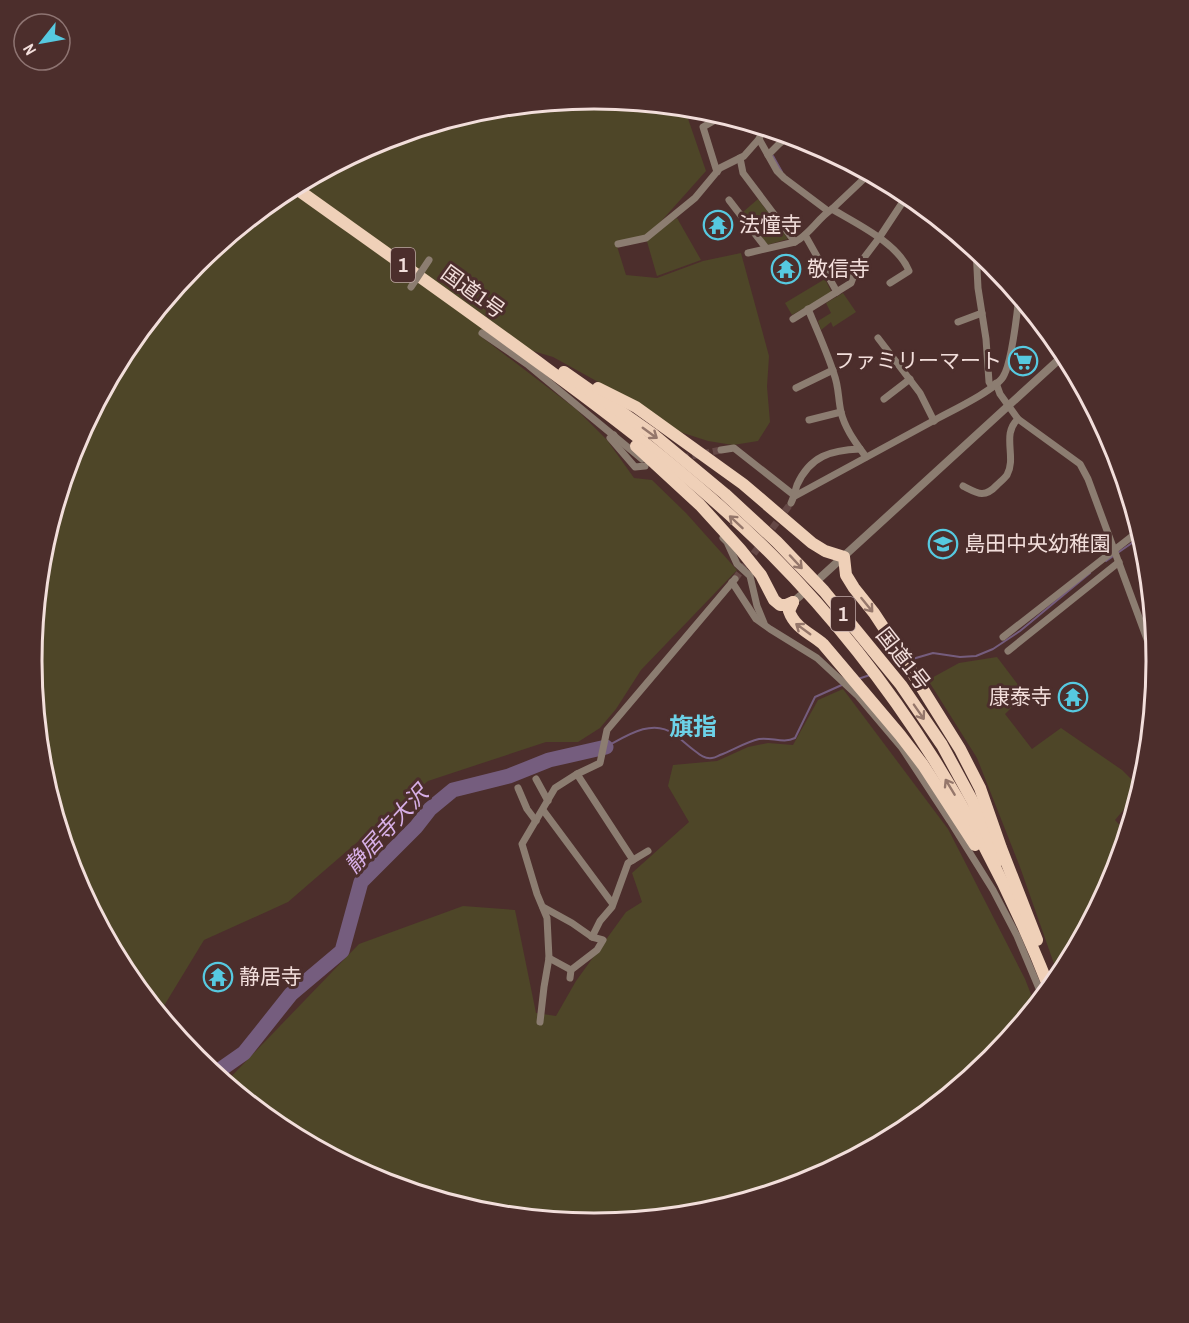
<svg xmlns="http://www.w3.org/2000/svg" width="1189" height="1323" viewBox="0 0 1189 1323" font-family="'Archivo Narrow','Noto Sans JP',sans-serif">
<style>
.green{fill:#4e4628}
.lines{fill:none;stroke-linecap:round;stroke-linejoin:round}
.stream{stroke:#755d7e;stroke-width:2}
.river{stroke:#755d7e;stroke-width:15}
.minor-tunnel{stroke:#654846;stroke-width:7;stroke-dasharray:7 3.5;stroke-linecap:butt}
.minor{stroke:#8c7d71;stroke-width:7}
.tertiary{stroke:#8c7d71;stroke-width:8}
.trunk{stroke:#efd0b8;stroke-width:12}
.minor-bridge{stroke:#8c7d71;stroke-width:7}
.oneway{stroke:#95776b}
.labels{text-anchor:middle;stroke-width:6;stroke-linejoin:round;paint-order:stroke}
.shield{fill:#4c2e2c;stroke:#c0a9a6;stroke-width:1.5}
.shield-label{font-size:20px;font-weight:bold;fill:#f2dedb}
.poi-label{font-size:21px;fill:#f2dedb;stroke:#4c2e2c;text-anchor:start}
.street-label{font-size:21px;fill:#f2dedb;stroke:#4c2e2c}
.water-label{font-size:22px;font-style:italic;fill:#d7afe6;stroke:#4c2e2c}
.quarter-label{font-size:24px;font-weight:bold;fill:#6cd2e8;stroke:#4c2e2c}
.rim{fill:none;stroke:#f2dedb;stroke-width:3}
</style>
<rect width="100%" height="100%" fill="#4c2e2c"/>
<g class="green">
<path d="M595,99L684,107L706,171L648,236L677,218L701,260L657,276L646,238L616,243L626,275L657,278L703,261L741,253L769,356L767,387L770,422L758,441L733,445L708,441L677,431L629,399L553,357L479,335L576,409L607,440L634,478L652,480L686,513L737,570L641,670L616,709L600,728L578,742H546L428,781L288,902L204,940L159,1014L126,974L74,877L42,771L32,661L42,551L74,446L127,348L197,263L282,193L379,141L485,109Z"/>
<path d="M758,199L788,239L767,245L743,212Z"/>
<path d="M825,279L832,293L792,315L785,303Z"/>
<path d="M843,293L856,312L833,327L831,322L821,330L818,321L831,313L826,303Z"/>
<path d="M997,657L1025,694L1005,714L1032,749L1061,728L1122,770L1141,789L1115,820L1128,834L1115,877L1059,978L1020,867L977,758L928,680L959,663Z"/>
<path d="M843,689L948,829L1025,979L1036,1007L992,1060L907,1130L810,1182L704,1214L594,1224L484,1214L379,1182L281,1129L225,1083L359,944L463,906L515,910L536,1013L556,1016L576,981L626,912L642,902L632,873L689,822L668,786L673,765L717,761L748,747L768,743L793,745L818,700Z"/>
</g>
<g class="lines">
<g class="stream">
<path d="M773,156L782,172"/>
<path d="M1106,561L1142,536"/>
<path d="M909,660L933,653L960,657L976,656L993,649L1020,631L1090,573"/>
<path d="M858,679L870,675"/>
<path d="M606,747C626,736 652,718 674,734C681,739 688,746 695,751C700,755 705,759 712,758C715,758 718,756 720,755C733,750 746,742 759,739C772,737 783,744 795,738L815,697L844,684"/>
</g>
<path class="river" d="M214,1074L244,1053L291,994L342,951L361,882L416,827L430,809L453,790L509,776L549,760L606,747"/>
<g class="minor-tunnel">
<path d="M682,458L721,450"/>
<path d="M735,579L791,503"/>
</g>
<g class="minor">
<path d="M736,119L741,124L762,133"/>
<path d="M764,127L759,139L777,171L784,178L828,211"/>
<path d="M768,155L779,144L790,135"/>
<path d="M740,158L743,173L795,242"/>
<path d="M717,172L703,127L724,115"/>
<path d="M729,200L766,248"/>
<path d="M832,209C857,224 898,243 909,271L890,283"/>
<path d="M805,235L837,292"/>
<path d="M618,244L646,238L695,198L720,168L744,156L759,139"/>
<path d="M976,249L978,288L986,339L989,382L992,387"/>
<path d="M748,253L795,242C810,234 818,218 832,209L870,173"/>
<path d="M986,258L1005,279"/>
<path d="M808,309C817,330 827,352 834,374C839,387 838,399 841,412C845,429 856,443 866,457"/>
<path d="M793,319L851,283L857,267L879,238L908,194"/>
<path d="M958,322L982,313"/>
<path d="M482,333L527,364L642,459"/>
<path d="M878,338L920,393L934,421"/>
<path d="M996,383L1000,394L1018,419L1080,464L1088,479L1151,650L1157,663"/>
<path d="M796,388L833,370"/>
<path d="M884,399L910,379"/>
<path d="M809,420L841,412"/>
<path d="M614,435L610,438L635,467L645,466"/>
<path d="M721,450L734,448L795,496C841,471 887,446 933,421C949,412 994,391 1003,377C1012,363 1017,314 1019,296"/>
<path d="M963,486C977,493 984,499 997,485C1000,482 1005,478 1007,475C1017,457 1001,434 1018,419"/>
<path d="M791,503C794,497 795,491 797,485C810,456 831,450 860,449"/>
<path d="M723,538L727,542L737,564L750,576L757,606L764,623"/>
<path d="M732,582L756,619L770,629L817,658L858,696L902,748L950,821L993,890L1017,936L1043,998"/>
<path d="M1003,637L1140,530"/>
<path d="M1008,651L1119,562"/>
<path d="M577,774L633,860"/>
<path d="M536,779L548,801"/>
<path d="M518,788L527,809L536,821"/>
<path d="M543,810L612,903"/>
<path d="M543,907L572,923L592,937"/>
<path d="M549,958L571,970"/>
<path d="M1057,976L1062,975"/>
<path d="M570,978L571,970L597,950L603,940L592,937L600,921L612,907L628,863L648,851"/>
<path d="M540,1022L544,987L549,958L547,918L537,894L522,844L555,788L577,774L600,763L607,730L735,579"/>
</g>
<g class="tertiary">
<path d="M821,577L1065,354"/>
<path d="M793,602L800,596"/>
</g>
<g class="trunk">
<path d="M294,187C378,247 463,307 546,368C625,426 703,486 772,555C894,678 987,829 1050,990"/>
<path d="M564,372L654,435L725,494L777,542L824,591L901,685L942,745L973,802L999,860"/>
<path d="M598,388L636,407L743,484L812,543L825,551L844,557L846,575L854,588L874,613L897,648L960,749L980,788L1001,848L1037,940"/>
<path d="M636,446L700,505L740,549L761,575L774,600L780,605H786L793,602"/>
<path d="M793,602L789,611C795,628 810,633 823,644L900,735L923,765L975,845"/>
</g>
<path class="minor-bridge" d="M411,287L429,260"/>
</g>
<defs><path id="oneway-shaft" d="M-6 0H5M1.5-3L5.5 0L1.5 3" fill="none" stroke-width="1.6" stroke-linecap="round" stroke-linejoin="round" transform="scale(1.5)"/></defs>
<g class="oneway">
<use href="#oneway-shaft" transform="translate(650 433) rotate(36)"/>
<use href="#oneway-shaft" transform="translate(736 522) rotate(-137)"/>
<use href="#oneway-shaft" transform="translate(796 562) rotate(47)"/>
<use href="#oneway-shaft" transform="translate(867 605) rotate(51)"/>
<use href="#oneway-shaft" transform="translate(803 629) rotate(-144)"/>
<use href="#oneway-shaft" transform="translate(919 712) rotate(55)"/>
<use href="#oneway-shaft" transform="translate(950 787) rotate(-121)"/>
</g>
<defs>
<g id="temple-ring" transform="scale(1.5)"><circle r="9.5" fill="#4c2e2c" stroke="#56c9e0" stroke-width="1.5"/><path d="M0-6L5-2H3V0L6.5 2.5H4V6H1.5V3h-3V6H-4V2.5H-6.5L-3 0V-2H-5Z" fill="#56c9e0"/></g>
<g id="supermarket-ring" transform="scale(1.5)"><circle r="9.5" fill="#4c2e2c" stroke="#56c9e0" stroke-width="1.5"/><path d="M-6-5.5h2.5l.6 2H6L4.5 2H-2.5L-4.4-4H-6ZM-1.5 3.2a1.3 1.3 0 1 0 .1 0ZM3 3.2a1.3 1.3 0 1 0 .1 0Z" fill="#56c9e0"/></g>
<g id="school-ring" transform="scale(1.5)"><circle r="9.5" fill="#4c2e2c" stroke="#56c9e0" stroke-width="1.5"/><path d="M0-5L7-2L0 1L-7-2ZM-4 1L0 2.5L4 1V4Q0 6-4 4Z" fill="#56c9e0"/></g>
</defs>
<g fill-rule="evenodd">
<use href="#temple-ring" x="718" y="225"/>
<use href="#temple-ring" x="786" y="269"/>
<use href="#supermarket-ring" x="1023" y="361"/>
<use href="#school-ring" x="943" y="544"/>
<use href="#temple-ring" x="1073" y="697"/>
<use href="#temple-ring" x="218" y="977"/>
</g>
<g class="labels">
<g class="shield">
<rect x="391" y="248" width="24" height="34" rx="4.5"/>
<rect x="831" y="597" width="24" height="34" rx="4.5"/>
</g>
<g class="shield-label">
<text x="403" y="272">1</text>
<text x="843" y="621">1</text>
</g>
<g class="poi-label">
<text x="739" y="232">法憧寺</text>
<text x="807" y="276">敬信寺</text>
<text x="1002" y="368" text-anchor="end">ファミリーマート</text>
<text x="964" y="551">島田中央幼稚園</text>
<text x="1052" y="704" text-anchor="end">康泰寺</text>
<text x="239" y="984">静居寺</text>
</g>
<g class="street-label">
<text transform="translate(473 292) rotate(36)" y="7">国道1号</text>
<text transform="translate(903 659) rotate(52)" y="7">国道1号</text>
</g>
<g class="water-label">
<text transform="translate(386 829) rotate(-47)" y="8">静居寺大沢</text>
</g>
<g class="quarter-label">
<text x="693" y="735">旗指</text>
</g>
</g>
<path d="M0 0H1189V1323H0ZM42 661a552 552 0 1 1 1104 0a552 552 0 1 1-1104 0Z" fill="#4c2e2c" fill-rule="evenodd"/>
<path class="rim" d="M42 661a552 552 0 1 1 1104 0a552 552 0 1 1-1104 0Z"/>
<g transform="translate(42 42) rotate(239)"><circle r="28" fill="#4c2e2c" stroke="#8e7472" stroke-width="1.5"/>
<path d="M0-4.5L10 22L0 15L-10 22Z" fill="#56c9e0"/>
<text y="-9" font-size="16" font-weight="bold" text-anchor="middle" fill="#f2dedb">N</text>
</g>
</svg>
